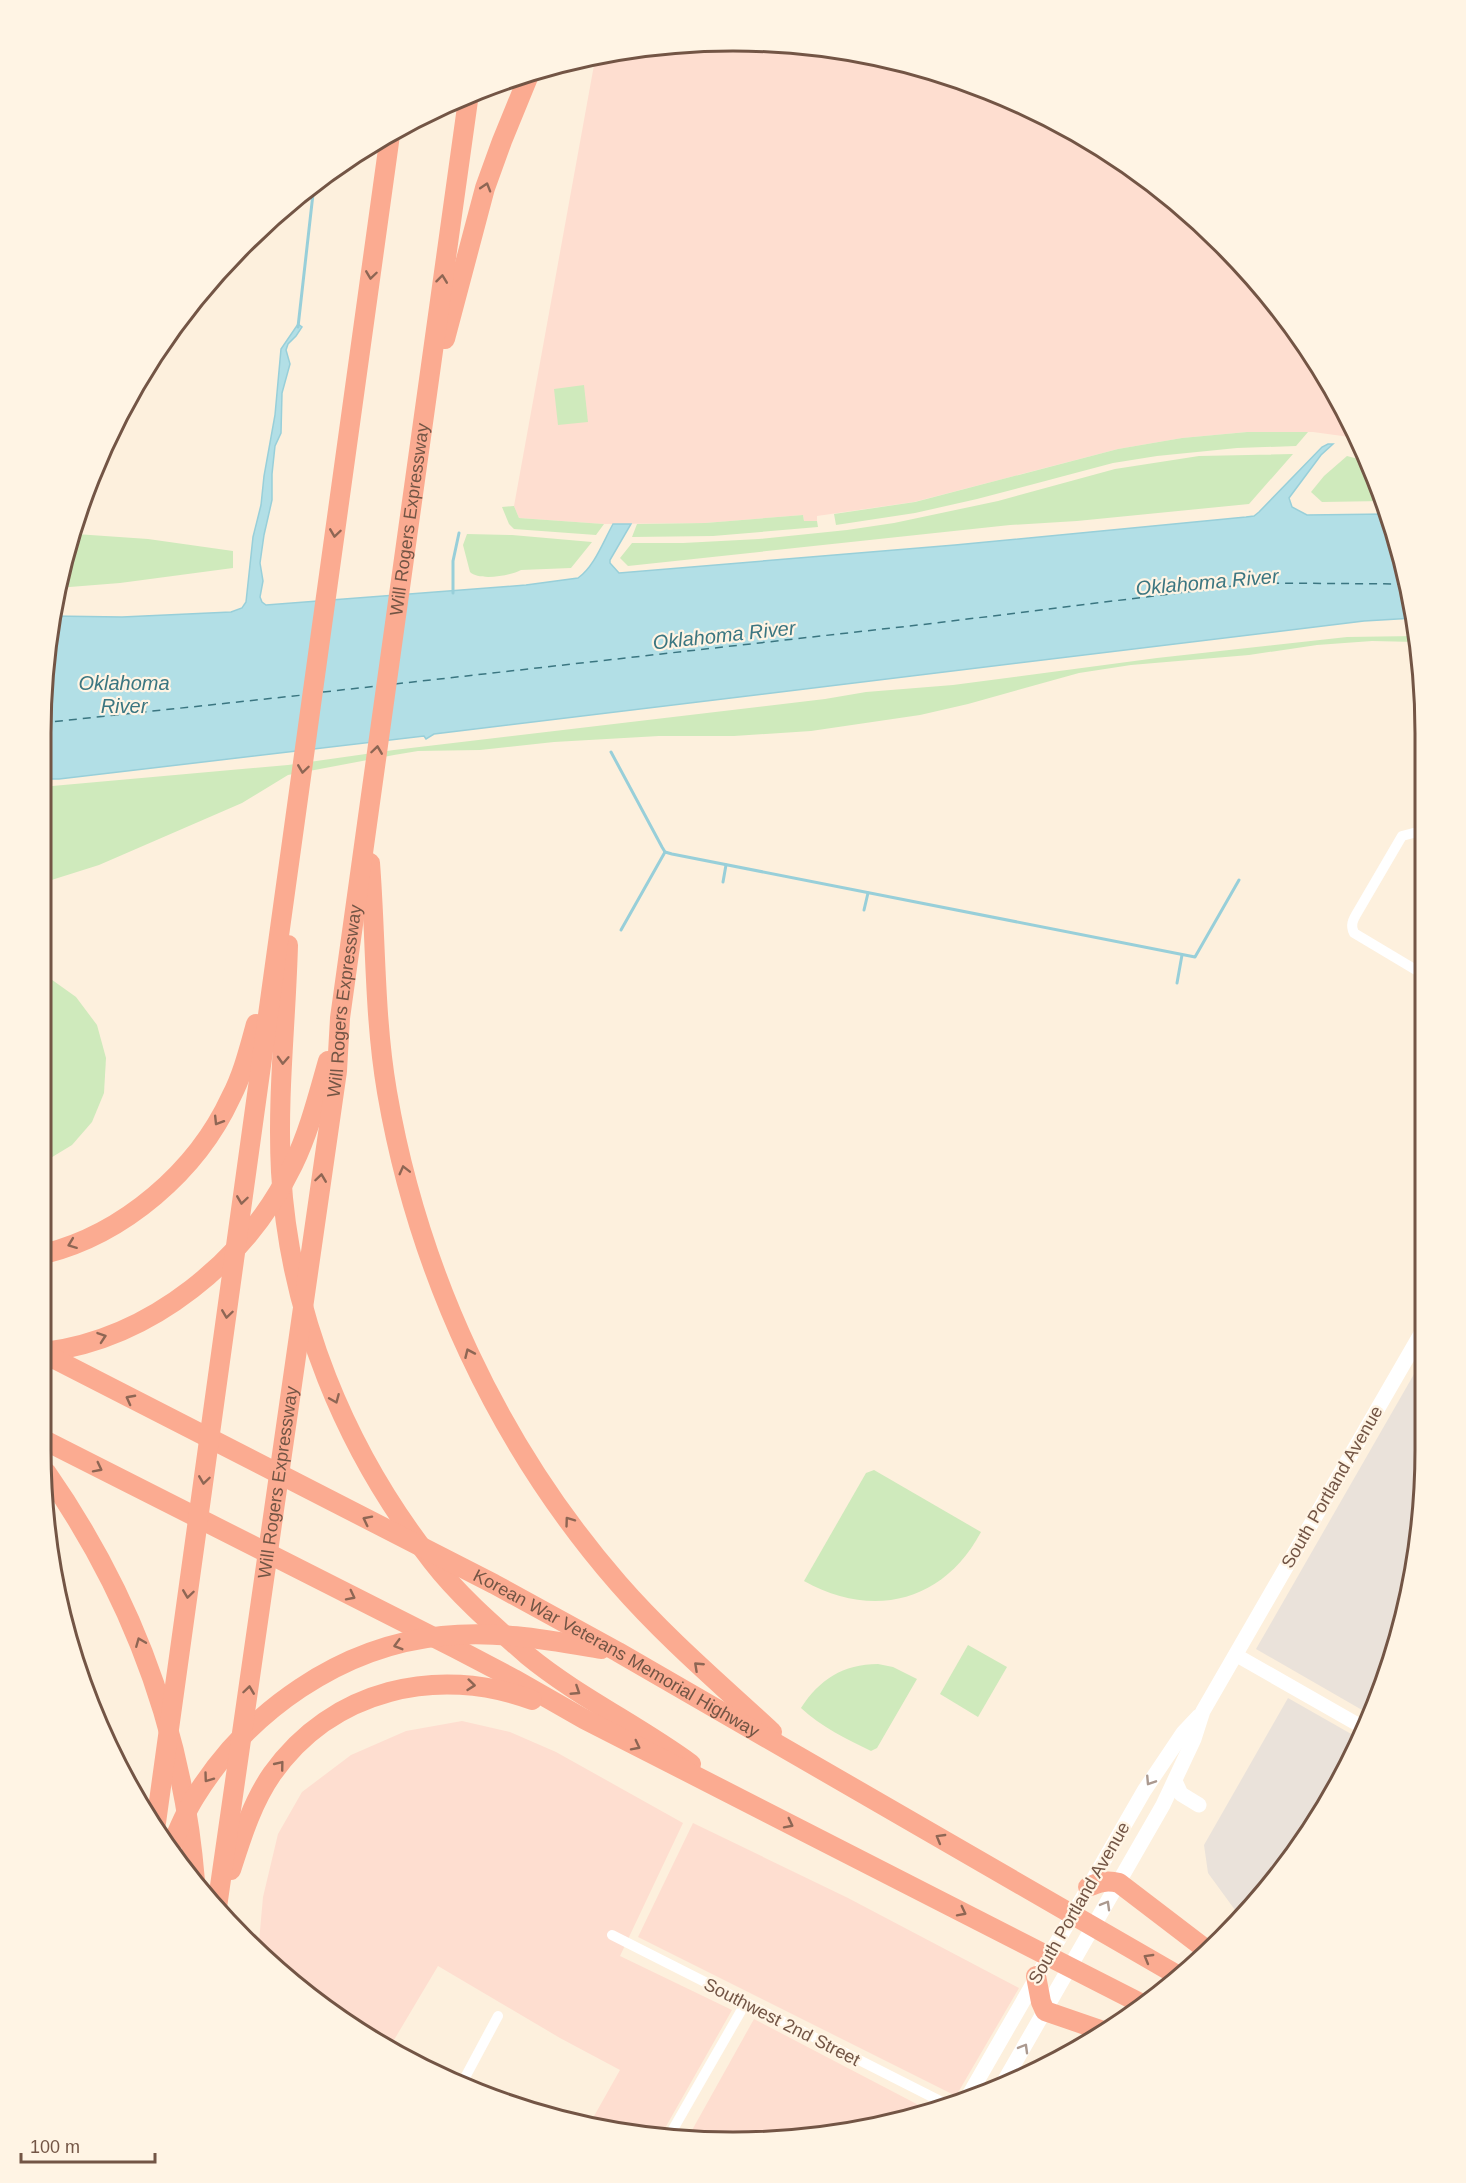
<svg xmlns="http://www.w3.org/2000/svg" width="1466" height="2183" viewBox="0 0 1466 2183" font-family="Helvetica,sans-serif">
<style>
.commercial{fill:#feded0}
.industrial{fill:#eae2da}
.green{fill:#cfeabc}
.water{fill:#b2dfe6;stroke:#98cfd9;stroke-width:1.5}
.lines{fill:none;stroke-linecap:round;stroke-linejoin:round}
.stream{stroke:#98cfd9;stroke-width:3}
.ferry{stroke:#3b7681;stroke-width:1.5;stroke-dasharray:8 6;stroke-linecap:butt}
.minor{stroke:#fff;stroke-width:10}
.tertiary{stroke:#fff;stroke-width:14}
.secondary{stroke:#fff;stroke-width:15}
.motorway{stroke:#fbab91;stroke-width:20}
.oneway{stroke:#8e6654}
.oneway2{stroke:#ab998f}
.labels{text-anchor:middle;stroke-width:4.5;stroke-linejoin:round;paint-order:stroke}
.street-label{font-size:18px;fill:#735545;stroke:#fff4e4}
.water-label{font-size:20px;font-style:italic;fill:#3b7681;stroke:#fff4e4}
.rim{fill:none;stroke:#735545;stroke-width:3}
</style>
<rect width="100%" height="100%" fill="#fdf0dd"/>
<g class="commercial">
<path d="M733,41L868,54L998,93L1117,157L1222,243L1309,348L1357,438L1313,432H1247L1182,438L1118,449L914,502L817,516V521H804L803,515L705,523L604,524L519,518L514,506L596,54Z"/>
<path d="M462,1721L510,1732L556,1752L683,1823L620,1956L732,2010L660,2137L589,2125L620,2070L560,2038L438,1966L391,2045L311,1999L258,1953L263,1897L278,1834L302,1792L351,1755L406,1731Z"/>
<path d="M693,1823L848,1898L1019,1988L956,2096L638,1937Z"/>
<path d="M754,2019L932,2112L868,2129L686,2141Z"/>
</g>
<g class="industrial">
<path d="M1425,1355V1450L1412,1585L1369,1714L1256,1649Z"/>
<path d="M1288,1698L1360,1739L1354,1757L1283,1871L1244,1915L1235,1910L1208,1873L1204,1845Z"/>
</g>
<g class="green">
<path d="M584,385L588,422L558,425L554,389Z"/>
<path d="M1247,432H1308L1296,446L1237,448L1157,456L1113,463L977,499L915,513L836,525L834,514L915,502L1118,449L1182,438Z"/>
<path d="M1293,454L1249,504L1077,521L1010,525L628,566L620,558L632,543H683L759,539L847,530L894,523L998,501L1115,469L1199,456Z"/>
<path d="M1347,456L1370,462L1383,501L1322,502L1311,492L1324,476Z"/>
<path d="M514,506L519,518L604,524L596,535L514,529L509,524L502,507Z"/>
<path d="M803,515L804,521H817L818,527L713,536L632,537L637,524L705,523Z"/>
<path d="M76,534L148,539L233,551V568L120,583L57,588Z"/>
<path d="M467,534L512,535L592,542L571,568L521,570C510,576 479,581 470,572L463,545Z"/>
<path d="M1416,636L1417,642L1372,641L1317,645L1249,655L1131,665L1079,673L968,704L920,715L811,731L734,736H659L554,742L480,750L418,751L394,755L288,775L242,803L99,865L42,883L41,787L288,765L394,750L825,699L866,692L953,685L1157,658L1347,637Z"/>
<path d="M42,976L48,977L76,997L97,1025L106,1058L104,1093L92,1122L72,1145L44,1162Z"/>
<path d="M874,1470L981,1532C943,1603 872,1619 804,1581L866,1473Z"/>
<path d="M968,1645L1007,1667L978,1717L940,1694Z"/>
<path d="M878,1664L893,1667L917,1679L877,1748L871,1751C847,1739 821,1727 801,1708C819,1680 843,1664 878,1664Z"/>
</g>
<path class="water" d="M298,324L302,327L296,336L288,344L286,350L290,364L282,393L281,433L275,446L272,474V500L264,535L260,563L263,581L260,597L262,602L266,605L526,585L578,578C594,567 603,542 613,524H631L610,560V563L619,573L955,545L1246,517L1254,516L1259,512L1322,447L1328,444H1333L1321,455L1289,498L1292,507L1307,515L1387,514L1412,598L1414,618L1364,621L434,734L426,739L424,736L59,779H41V733L52,616L122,617L231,612L242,608L246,602L253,537L261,505L264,476L275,415L281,349Z"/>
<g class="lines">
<g class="stream">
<path d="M298,327L314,185"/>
<path d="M453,593V561L459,533"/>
<path d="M611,752L662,847L665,852L672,854L1195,957L1239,880"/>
<path d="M723,882L726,865"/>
<path d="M864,910L868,893"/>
<path d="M621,930L665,852"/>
<path d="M1177,983L1182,955"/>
</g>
<g class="ferry">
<path d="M395,684L936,623L1258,583L1408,584"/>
<path d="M323,692L378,686"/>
<path d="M41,723L303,695"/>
</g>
<g class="minor">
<path d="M1426,832L1421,831L1402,836L1357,913C1353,920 1350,925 1354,933L1426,976"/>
<path d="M612,1935L952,2107"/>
<path d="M461,2085L498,2016"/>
<path d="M668,2138L745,2004"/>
</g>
<path class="tertiary" d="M1236,1655L1364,1728"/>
<g class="secondary">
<path d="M1175,1781L1181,1794L1199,1805"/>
<path d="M1002,2085L1163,1805L1194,1739L1203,1711L1426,1325"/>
<path d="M965,2102L1144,1791L1183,1733L1199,1716"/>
</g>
<g class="motorway">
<path d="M445,339L485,188L502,141L529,75"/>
<path d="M370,863C376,940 374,1016 387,1092C418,1272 498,1445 618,1583C665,1637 719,1683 772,1732"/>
<path d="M288,945C286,1021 277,1096 281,1172C289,1314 345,1450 432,1561C459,1596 494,1626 527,1655C578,1697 638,1725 691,1764"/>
<path d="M44,1254C124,1234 197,1171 231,1097C243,1074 249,1049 256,1024"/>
<path d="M45,1352C152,1338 247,1260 293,1165C309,1132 318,1096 328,1061"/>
<path id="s1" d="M45,1354L494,1584L618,1652L1177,1975"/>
<path d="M46,1441L455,1648L514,1679L584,1719L1140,2003"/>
<path d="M46,1472C131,1594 183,1732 195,1881"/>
<path d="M155,1830L390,135"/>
<path d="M170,1850C177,1832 185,1813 195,1797C248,1711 341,1646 442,1636C496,1630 548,1640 601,1649"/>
<path d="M231,1870C242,1836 252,1803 272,1774C332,1689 438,1665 532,1700"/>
<path d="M1088,1887C1099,1882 1107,1880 1119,1883L1208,1951"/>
<path id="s2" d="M217,1907L337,1071L340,1018L367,824L469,93"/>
<path d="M1036,1976L1041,2002L1045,2011L1103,2031"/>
</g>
</g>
<defs><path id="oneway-chevron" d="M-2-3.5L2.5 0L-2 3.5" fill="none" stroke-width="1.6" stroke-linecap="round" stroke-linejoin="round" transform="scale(1.5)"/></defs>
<g class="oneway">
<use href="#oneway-chevron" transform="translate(486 187) rotate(-73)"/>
<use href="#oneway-chevron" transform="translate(371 275) rotate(98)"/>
<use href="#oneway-chevron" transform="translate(442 279) rotate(-83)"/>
<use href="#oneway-chevron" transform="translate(335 533) rotate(98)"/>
<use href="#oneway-chevron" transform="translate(377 750) rotate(-82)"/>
<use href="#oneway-chevron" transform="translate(303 769) rotate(98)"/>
<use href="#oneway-chevron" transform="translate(283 1060) rotate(93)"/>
<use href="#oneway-chevron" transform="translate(218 1121) rotate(122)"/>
<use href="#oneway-chevron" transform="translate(404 1170) rotate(-104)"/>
<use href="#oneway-chevron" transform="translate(321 1178) rotate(-82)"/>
<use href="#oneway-chevron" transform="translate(242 1200) rotate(98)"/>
<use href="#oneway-chevron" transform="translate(72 1244) rotate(159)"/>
<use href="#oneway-chevron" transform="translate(227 1314) rotate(98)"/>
<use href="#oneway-chevron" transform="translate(102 1337) rotate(-19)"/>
<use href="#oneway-chevron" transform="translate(469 1353) rotate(-114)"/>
<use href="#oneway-chevron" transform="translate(130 1399) rotate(-152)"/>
<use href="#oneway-chevron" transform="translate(335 1399) rotate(67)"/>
<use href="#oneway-chevron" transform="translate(98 1468) rotate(27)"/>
<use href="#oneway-chevron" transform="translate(204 1480) rotate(98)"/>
<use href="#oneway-chevron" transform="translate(367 1520) rotate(-153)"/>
<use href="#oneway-chevron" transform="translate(569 1521) rotate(-126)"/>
<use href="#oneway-chevron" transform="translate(188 1594) rotate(98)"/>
<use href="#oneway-chevron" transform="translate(351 1596) rotate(27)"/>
<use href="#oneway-chevron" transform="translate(140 1642) rotate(-112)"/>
<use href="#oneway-chevron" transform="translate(398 1645) rotate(164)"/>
<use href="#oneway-chevron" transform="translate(698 1666) rotate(-137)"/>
<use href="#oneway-chevron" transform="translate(471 1685) rotate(6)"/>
<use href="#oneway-chevron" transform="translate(249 1690) rotate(-82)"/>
<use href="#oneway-chevron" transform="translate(576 1691) rotate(33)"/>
<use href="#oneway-chevron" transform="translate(636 1746) rotate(27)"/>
<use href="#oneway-chevron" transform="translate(280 1765) rotate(-51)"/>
<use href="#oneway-chevron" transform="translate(208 1778) rotate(126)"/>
<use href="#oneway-chevron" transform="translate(789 1824) rotate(27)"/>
<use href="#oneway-chevron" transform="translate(940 1838) rotate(-150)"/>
<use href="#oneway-chevron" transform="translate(962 1912) rotate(27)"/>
<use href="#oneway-chevron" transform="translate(1148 1958) rotate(-150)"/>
</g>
<g class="oneway2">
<use href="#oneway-chevron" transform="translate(1150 1781) rotate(123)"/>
<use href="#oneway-chevron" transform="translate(1106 1905) rotate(-60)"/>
<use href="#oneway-chevron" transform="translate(1024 2048) rotate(-60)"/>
</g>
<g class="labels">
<g class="street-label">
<text dy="6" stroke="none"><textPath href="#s2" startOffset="1401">Will Rogers Expressway</textPath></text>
<text dy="6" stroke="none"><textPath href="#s2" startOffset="915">Will Rogers Expressway</textPath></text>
<text dy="6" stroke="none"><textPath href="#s2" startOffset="429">Will Rogers Expressway</textPath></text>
<text transform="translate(1332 1487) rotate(-60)" y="6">South Portland Avenue</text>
<text dy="6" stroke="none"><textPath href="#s1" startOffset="645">Korean War Veterans Memorial Highway</textPath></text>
<text transform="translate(1079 1903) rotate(-60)" y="6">South Portland Avenue</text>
<text transform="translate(782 2022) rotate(27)" y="6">Southwest 2nd Street</text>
</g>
<g class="water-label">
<text transform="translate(1207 582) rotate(-5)" y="7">Oklahoma River</text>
<text transform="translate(724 635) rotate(-6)" y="7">Oklahoma River</text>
<text x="124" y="690">Oklahoma<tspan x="124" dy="23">River</tspan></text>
</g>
</g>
<path d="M0 0H1466V2183H0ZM733 51H733A682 682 0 0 1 1415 733V1450A682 682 0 0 1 733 2132H733A682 682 0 0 1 51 1450V733A682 682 0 0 1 733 51Z" fill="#fff4e4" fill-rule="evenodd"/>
<path class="rim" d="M733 51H733A682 682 0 0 1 1415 733V1450A682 682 0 0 1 733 2132H733A682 682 0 0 1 51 1450V733A682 682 0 0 1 733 51Z"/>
<path d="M21 2153v9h134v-9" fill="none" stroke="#735545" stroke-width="3"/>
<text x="30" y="2153" font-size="18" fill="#735545" stroke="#fff4e4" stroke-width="4.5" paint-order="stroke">100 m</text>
</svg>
